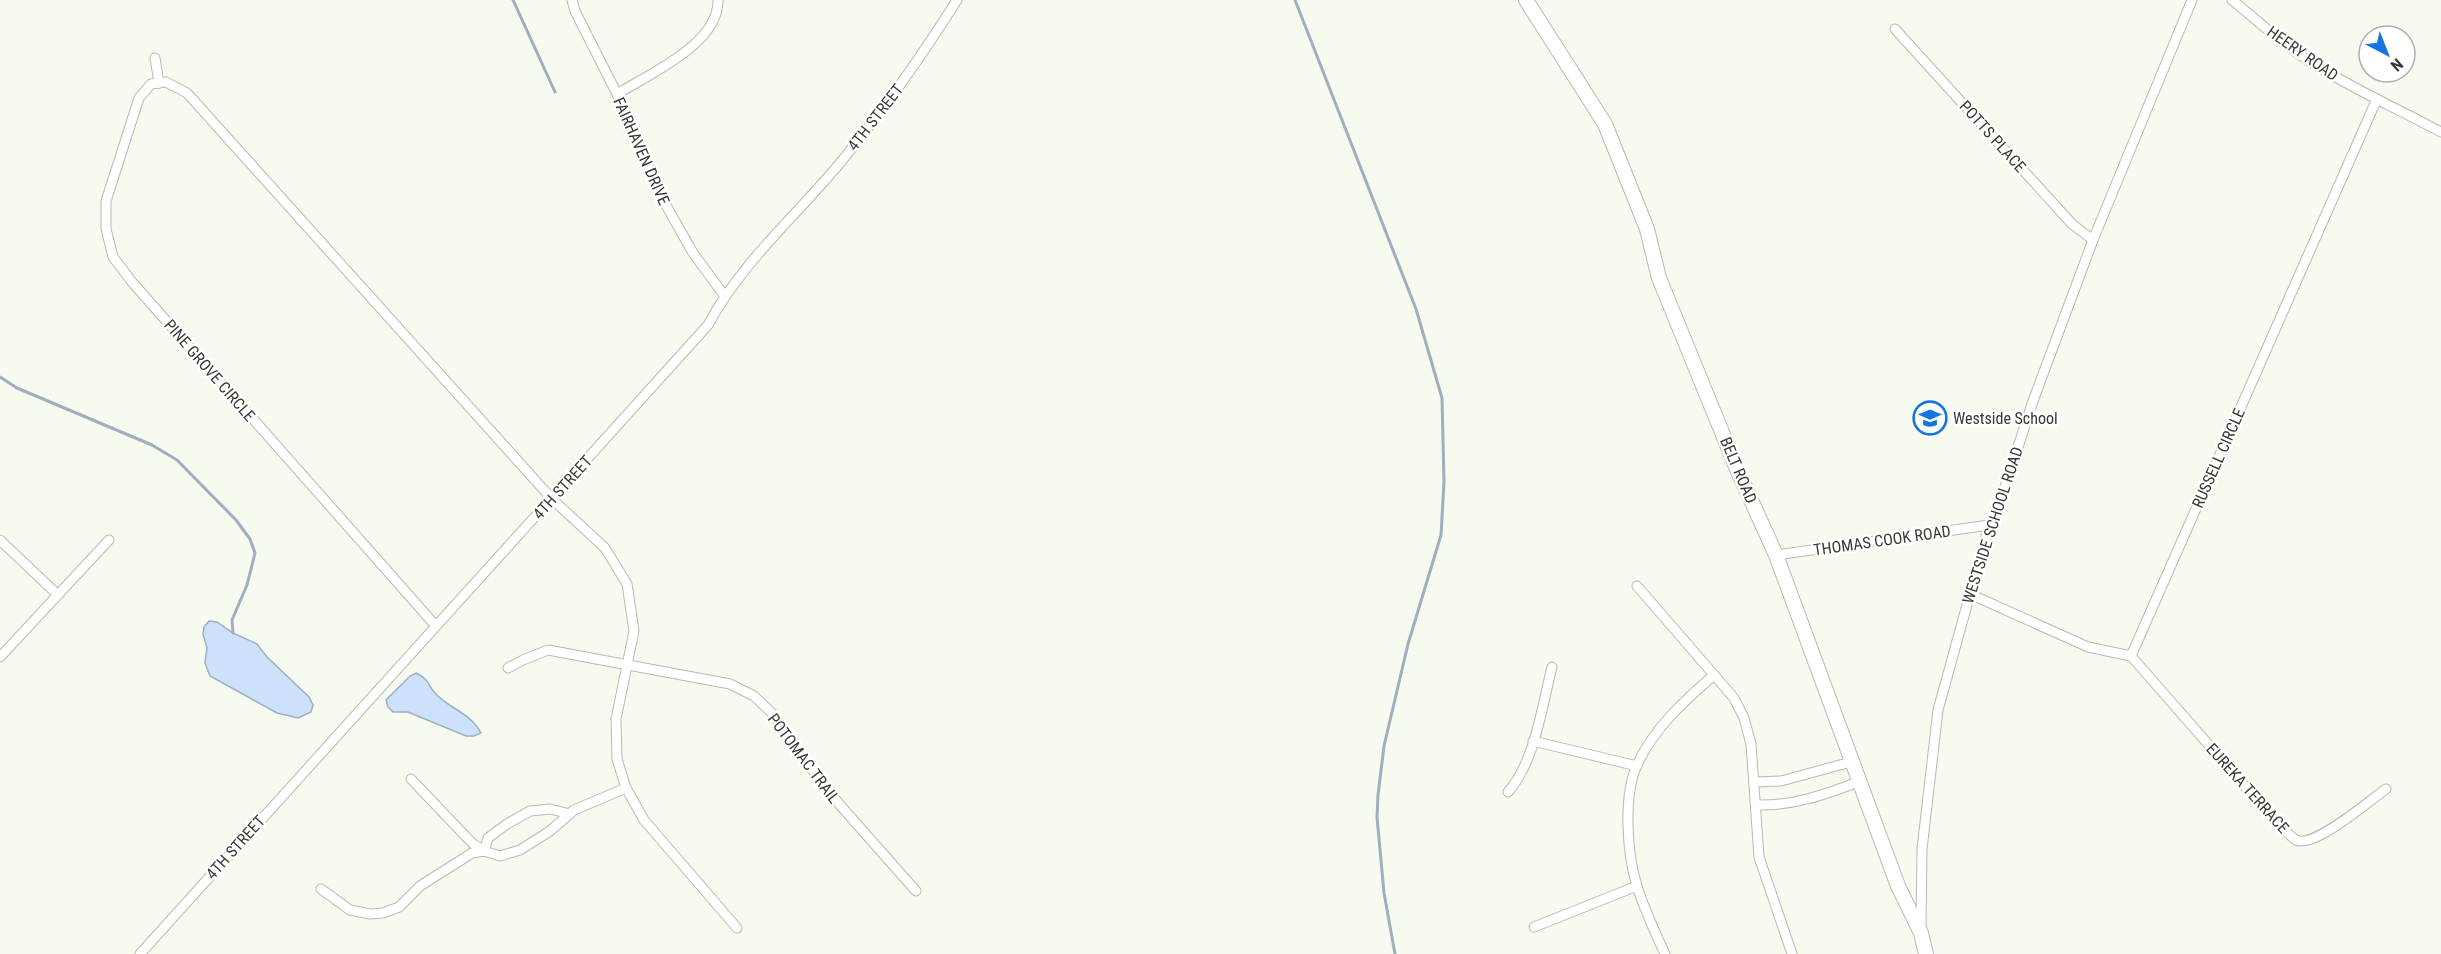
<svg xmlns="http://www.w3.org/2000/svg" width="2441" height="954" viewBox="0 0 2441 954" font-family="'Roboto Condensed',sans-serif">
<style>
.water{fill:#cce1fc;stroke:#9faec0;stroke-width:1.5}
.lines{fill:none;stroke-linecap:round;stroke-linejoin:round}
.stream{stroke:#9faec0;stroke-width:3}
.street-casing{stroke:#b7bbaf;stroke-width:11}
.secondary-casing{stroke:#b7bbaf;stroke-width:16}
.street{stroke:#fff;stroke-width:9}
.secondary{stroke:#fff;stroke-width:14}
.labels{text-anchor:middle;stroke-width:5;stroke-linejoin:round;paint-order:stroke}
.street-label{font-size:16px;fill:#363833;stroke:#fff}
.poi-label{font-size:16px;fill:#363833;stroke:#fff;text-anchor:start}
</style>
<rect width="100%" height="100%" fill="#f7fbef"/>
<g class="water">
<path d="M209,621L217,622L233,633L257,644L267,657L309,697L313,705L311,712L298,718L277,713L210,676L205,663L207,648L203,634L204,627Z"/>
<path d="M416,673C431,681 426,683 435,693C449,709 470,712 481,733L474,736H466L408,712H393L388,707L386,700L410,676Z"/>
</g>
<g class="lines">
<g class="stream">
<path d="M513,0L555,92"/>
<path d="M1295,0L1416,309L1442,398L1444,482L1441,535L1408,644L1384,746L1378,795L1377,817L1384,893L1395,954"/>
<path d="M0,377L17,388L152,445L177,460L236,520L250,539L255,553L247,585L232,620L233,633"/>
</g>
<g class="street-casing">
<g id="street">
<path d="M572,0L575,11L617,94L662,198L693,253L724,295"/>
<path d="M2232,0C2258,21 2284,45 2312,63C2353,89 2398,109 2441,132"/>
<path d="M1895,29L2072,224L2093,240"/>
<path d="M155,58L159,83"/>
<path d="M617,94C649,74 719,44 718,0"/>
<path d="M0,540L58,595"/>
<path d="M1776,555L1989,525"/>
<path d="M1637,586L1734,698L1744,718L1751,744L1759,857L1792,954"/>
<path d="M1970,594L2088,647L2131,656"/>
<path d="M435,625L132,282L113,257L106,229V201L139,98L151,84L166,82L187,93L552,499L605,548L627,584L634,631L616,719L617,759L626,788L644,820L737,928"/>
<path d="M2131,656L2376,101"/>
<path d="M2131,656L2278,824C2284,829 2290,836 2296,840C2314,849 2370,800 2386,789"/>
<path d="M0,657L109,540"/>
<path d="M508,668L523,660L548,650L730,684L754,696L772,713L801,756L840,805L916,891"/>
<path d="M1533,741L1637,766"/>
<path d="M411,779L472,843L484,851"/>
<path d="M1755,782L1781,781L1851,762"/>
<path d="M1508,792C1535,762 1542,706 1552,667"/>
<path d="M1757,805C1793,806 1824,795 1858,782"/>
<path d="M484,851L488,838L507,824L530,811L550,809L570,814"/>
<path d="M321,889L350,910L370,914L383,913L399,907L420,886L472,853L484,851L500,856L520,850L550,831L574,810L626,788"/>
<path d="M1534,927L1637,886"/>
<path d="M1921,929L1922,849L1938,710L1989,525L1999,505L2033,401L2093,240L2192,0"/>
<path d="M140,954L708,325C741,263 796,216 840,163C883,111 921,57 957,0"/>
<path d="M1665,954C1655,932 1644,909 1637,886C1627,854 1623,796 1637,765C1654,728 1684,701 1714,675"/>
</g>
</g>
<g class="secondary-casing">
<path id="secondary" d="M1526,0L1605,124L1647,229L1659,278L1737,469L1776,555L1898,886L1921,933L1926,954"/>
</g>
<use href="#street" class="street"/>
<use href="#secondary" class="secondary"/>
</g>
<defs>
<g id="school-ring" transform="scale(1.725)"><circle r="9.5" fill="#fff" stroke="#1575de" stroke-width="1.5"/><path d="M0-5L7-2L0 1L-7-2ZM-4 1L0 2.5L4 1V4Q0 6-4 4Z" fill="#1575de"/></g>
</defs>
<g fill-rule="evenodd">
<use href="#school-ring" x="1930" y="418"/>
</g>
<g class="labels">
<g class="street-label">
<text transform="translate(2303 53) rotate(35)" y="6">HEERY ROAD</text>
<text transform="translate(875 117) rotate(-52)" y="6">4TH STREET</text>
<text transform="translate(1993 136) rotate(48)" y="6">POTTS PLACE</text>
<text transform="translate(642 151) rotate(66)" y="6">FAIRHAVEN DRIVE</text>
<text transform="translate(210 370) rotate(49)" y="6">PINE GROVE CIRCLE</text>
<text transform="translate(2218 458) rotate(-66)" y="6">RUSSELL CIRCLE</text>
<text transform="translate(1739 470) rotate(67)" y="6">BELT ROAD</text>
<text transform="translate(562 487) rotate(-48)" y="6">4TH STREET</text>
<text transform="translate(1992 525) rotate(-72)" y="6">WESTSIDE SCHOOL ROAD</text>
<text transform="translate(1882 540) rotate(-8)" y="6">THOMAS COOK ROAD</text>
<text transform="translate(804 758) rotate(53)" y="6">POTOMAC TRAIL</text>
<text transform="translate(2248 788) rotate(48)" y="6">EUREKA TERRACE</text>
<text transform="translate(235 847) rotate(-48)" y="6">4TH STREET</text>
</g>
<g class="poi-label">
<text x="1953" y="424">Westside School</text>
</g>
</g>
<g transform="translate(2387 54) rotate(138)"><circle r="28" fill="#ffffff" stroke="#afafad" stroke-width="1.5"/>
<path d="M0-4.5L10 22L0 15L-10 22Z" fill="#1575de"/>
<text y="-9" font-size="16" font-weight="bold" text-anchor="middle" fill="#363833">N</text>
</g>
</svg>
